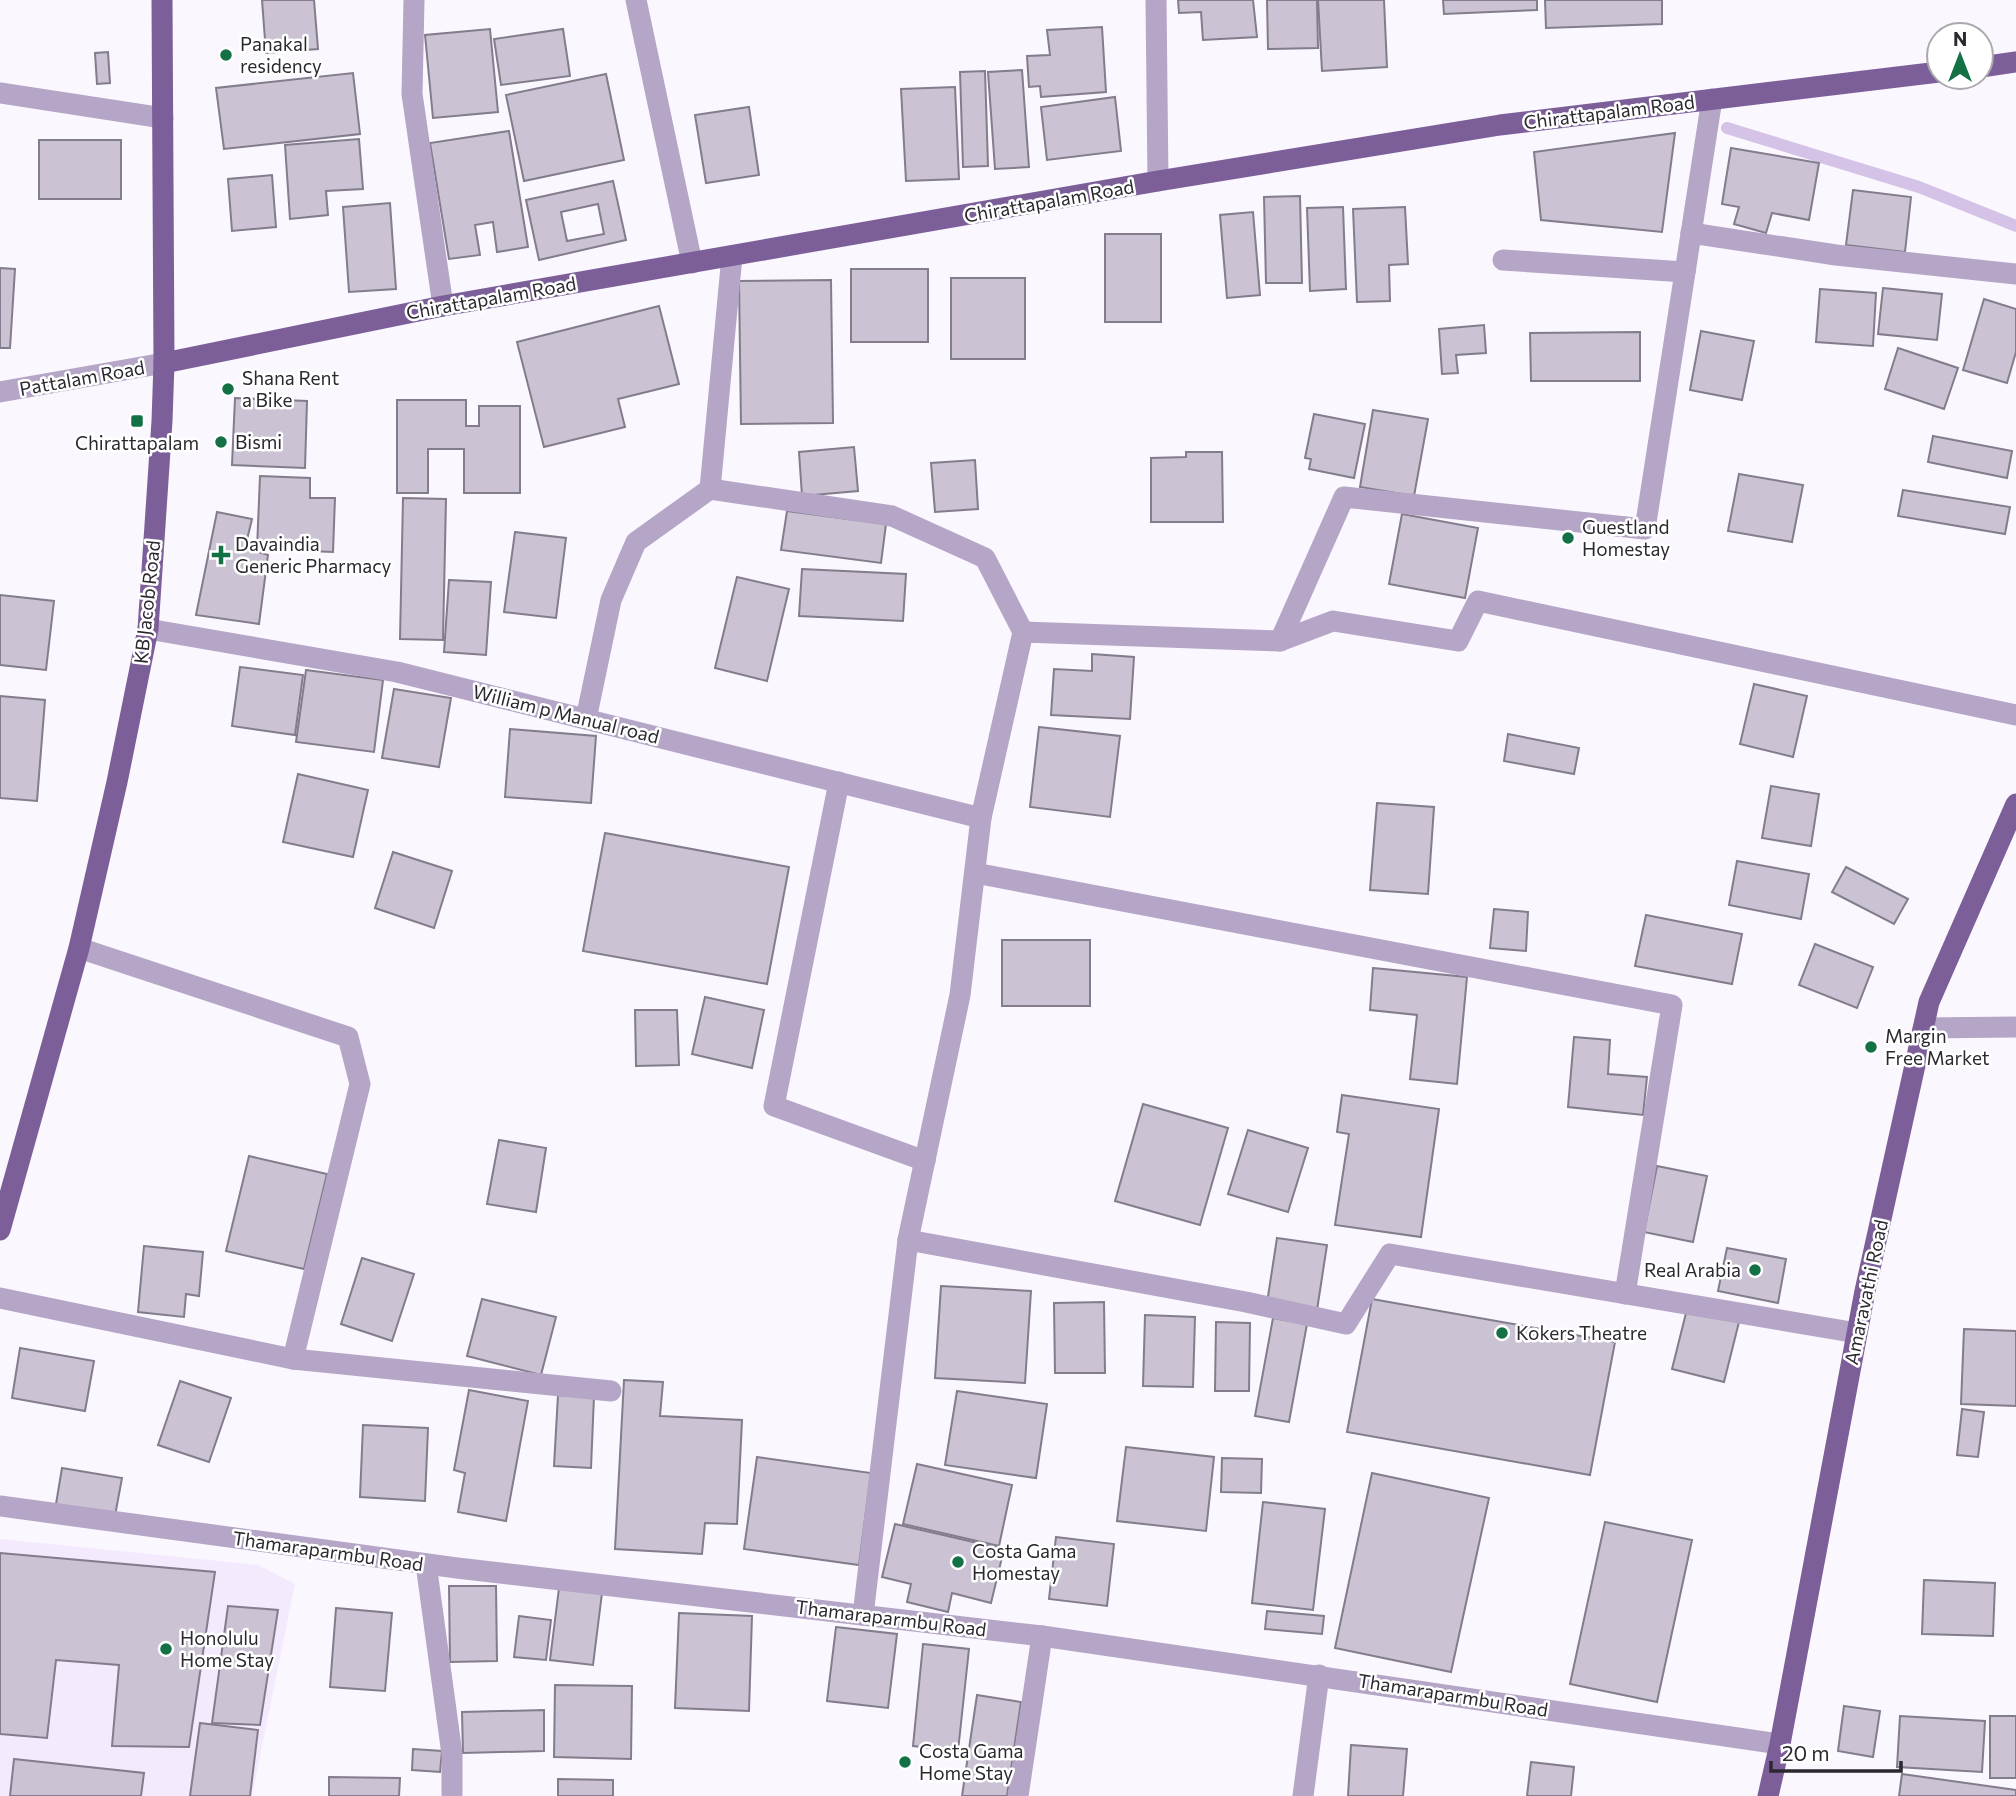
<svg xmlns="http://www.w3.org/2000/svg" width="2016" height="1796" viewBox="0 0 2016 1796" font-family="Commissioner,sans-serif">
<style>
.built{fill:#f4eafe}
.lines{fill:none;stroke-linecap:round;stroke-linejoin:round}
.stream{stroke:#d4c3e6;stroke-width:12}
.building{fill:#cbc3d4;stroke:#837c8c;stroke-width:2;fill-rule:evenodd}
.minor{stroke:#b5a5c6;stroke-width:21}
.major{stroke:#7c5f99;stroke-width:21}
.poi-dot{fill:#147045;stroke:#fff;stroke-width:2.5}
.labels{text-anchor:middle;stroke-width:5;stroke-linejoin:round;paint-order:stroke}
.poi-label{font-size:19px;fill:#2b282f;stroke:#fff;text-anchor:start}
.street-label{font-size:19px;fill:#2b282f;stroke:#fff}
</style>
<rect width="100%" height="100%" fill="#faf7fe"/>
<path class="built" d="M0,1539L258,1565L295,1584L252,1796H0Z"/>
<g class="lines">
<path class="stream" d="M1727,128L1919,187L2016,226"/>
</g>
<g class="building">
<path d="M262,0H314L318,49L266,53Z"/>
<path d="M1178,0H1253L1257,37L1203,40L1201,12L1179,13Z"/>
<path d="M1267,0H1317L1318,48L1268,49Z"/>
<path d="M1318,0H1384L1387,67L1322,71Z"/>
<path d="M1443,0H1537V10L1444,14Z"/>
<path d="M1545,0H1662V24L1546,28Z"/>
<path d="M1102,27L1106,92L1041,97L1040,86L1029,87L1027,56L1050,55L1047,30Z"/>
<path d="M490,29L498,112L433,118L425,35Z"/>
<path d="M563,29L570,76L501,85L494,39Z"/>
<path d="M108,52L110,83L97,84L95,53Z"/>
<path d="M1022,70L1029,167L995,169L988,72Z"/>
<path d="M985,71L988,166L963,167L960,72Z"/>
<path d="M353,73L360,134L224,149L216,88Z"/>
<path d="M606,74L624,160L524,181L506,95Z"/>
<path d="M955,87L959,179L906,181L901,89Z"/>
<path d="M1115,97L1121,151L1047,160L1041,107Z"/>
<path d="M749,107L759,175L706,183L695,115Z"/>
<path d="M509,131L528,247L497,252L493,222L475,225L480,255L449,259L430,143Z"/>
<path d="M1675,133L1662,232L1541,220L1534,152Z"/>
<path d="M359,139L363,189L326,191L328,215L290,219L285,145Z"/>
<rect x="39" y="140" width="82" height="59"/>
<path d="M1731,148L1819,163L1809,220L1772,213L1766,233L1734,224L1739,207L1722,204Z"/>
<path d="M272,175L276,227L232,231L228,179Z"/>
<path d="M613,181L626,240L539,260L526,200ZM598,204L604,234L567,241L561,212Z"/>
<path d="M1853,190L1911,197L1905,252L1846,245Z"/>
<path d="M1300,196L1302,283H1266L1264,197Z"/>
<path d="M390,203L396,289L349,292L343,207Z"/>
<path d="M1343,207L1346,289L1310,291L1307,208Z"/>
<path d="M1405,207L1408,264L1389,265L1390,301L1357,302L1353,209Z"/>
<path d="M1253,212L1260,295L1227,298L1220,215Z"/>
<rect x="1105" y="234" width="56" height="88"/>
<path d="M0,268L15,269L10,348H0Z"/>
<rect x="851" y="269" width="77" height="73"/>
<rect x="951" y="278" width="74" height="81"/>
<path d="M831,280L833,423L741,424L739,281Z"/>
<path d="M1883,288L1942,294L1937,340L1878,334Z"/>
<path d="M1820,289L1876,293L1873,346L1816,342Z"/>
<path d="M1984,299L2016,309V352L2007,383L1963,370Z"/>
<path d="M659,306L679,384L618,399L625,427L544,447L517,342Z"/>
<path d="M1484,325L1486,353L1456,355L1458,373L1442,374L1439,329Z"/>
<path d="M1701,331L1754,341L1742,400L1690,390Z"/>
<path d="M1640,332V381H1531L1530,333Z"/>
<path d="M1898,348L1958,368L1944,409L1885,389Z"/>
<path d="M235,398L307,401L305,468L232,465Z"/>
<path d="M397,400H466V426H479V406H520V493H464V449H428V493H397Z"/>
<path d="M1373,410L1428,419L1414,496L1360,487Z"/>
<path d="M1314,414L1365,424L1354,478L1309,469L1311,459L1305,458Z"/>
<path d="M1933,436L2012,451L2007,478L1928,462Z"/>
<path d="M854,447L858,491L802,496L799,452Z"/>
<path d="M1186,452H1222L1223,522H1151V458L1186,457Z"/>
<path d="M975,460L978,509L935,512L931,463Z"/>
<path d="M1739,474L1803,485L1792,542L1728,531Z"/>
<path d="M260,476L310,478V498H335L333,552L257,549Z"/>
<path d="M1903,490L2010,507L2005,534L1898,516Z"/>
<path d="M403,498L446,499L443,640L400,639Z"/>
<path d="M787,511L886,524L881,563L781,550Z"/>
<path d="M217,512L252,519L245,548L268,555L259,624L196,615Z"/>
<path d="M1402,514L1478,528L1465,598L1389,584Z"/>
<path d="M515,532L566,538L556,618L504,612Z"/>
<path d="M802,569L906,574L903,621L799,616Z"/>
<path d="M737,577L789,589L767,681L715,668Z"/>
<path d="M449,580L491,582L486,655L444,652Z"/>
<path d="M0,595L54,601L46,670L0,665Z"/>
<path d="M1092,654L1134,657L1130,719L1051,715L1054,669L1092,671Z"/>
<path d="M240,667L303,675L295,735L232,726Z"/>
<path d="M306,670L383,680L374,752L296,742Z"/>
<path d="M1754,684L1807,696L1793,757L1740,744Z"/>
<path d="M394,689L451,698L439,767L382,758Z"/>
<path d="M0,696L45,700L37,801L0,798Z"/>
<path d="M1039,727L1120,736L1110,817L1030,807Z"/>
<path d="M510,729L596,736L591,803L505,797Z"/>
<path d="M1508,734L1579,748L1574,774L1504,761Z"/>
<path d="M298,774L368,790L353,857L283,842Z"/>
<path d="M1771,786L1819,794L1811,846L1762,838Z"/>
<path d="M1377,803L1434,807L1428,894L1370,890Z"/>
<path d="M605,833L789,867L767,984L583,951Z"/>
<path d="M393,852L452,871L434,928L375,908Z"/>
<path d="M1737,861L1809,874L1801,919L1729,905Z"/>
<path d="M1846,867L1908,899L1894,924L1832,892Z"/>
<path d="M1494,909L1528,912L1526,951L1490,948Z"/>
<path d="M1646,915L1742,934L1732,984L1635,966Z"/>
<rect x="1002" y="940" width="88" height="66"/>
<path d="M1815,944L1873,967L1857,1008L1799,985Z"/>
<path d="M1373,968L1467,977L1457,1084L1410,1079L1417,1015L1370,1010Z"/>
<path d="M705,997L764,1010L752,1068L692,1054Z"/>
<path d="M635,1010H677L679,1065L636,1066Z"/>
<path d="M1574,1037L1610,1040L1608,1074L1647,1077L1643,1115L1568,1107Z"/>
<path d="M1342,1095L1439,1109L1421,1237L1335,1225L1349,1134L1337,1132Z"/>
<path d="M1143,1104L1228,1128L1200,1225L1115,1201Z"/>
<path d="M1248,1130L1308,1148L1288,1212L1228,1194Z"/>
<path d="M499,1140L546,1148L536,1212L487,1204Z"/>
<path d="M249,1156L327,1174L304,1269L226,1251Z"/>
<path d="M1657,1166L1707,1176L1693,1242L1644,1232Z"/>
<path d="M1277,1238L1327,1245L1317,1310L1267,1303Z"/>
<path d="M144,1246L203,1252L199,1296L186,1294L184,1317L138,1312Z"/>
<path d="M1727,1248L1786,1259L1778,1303L1718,1291Z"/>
<path d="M362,1258L414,1274L392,1341L341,1324Z"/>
<path d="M941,1286L1031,1291L1025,1383L935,1378Z"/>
<path d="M482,1299L556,1317L541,1375L467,1356Z"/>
<path d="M1372,1299L1615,1342L1590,1475L1347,1432Z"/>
<path d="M1104,1302L1105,1373H1055L1054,1303Z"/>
<path d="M1687,1309L1739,1322L1724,1382L1672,1369Z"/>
<path d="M1145,1315L1195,1317L1193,1387L1143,1386Z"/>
<path d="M1273,1318L1307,1324L1289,1422L1255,1416Z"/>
<path d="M1216,1322L1250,1323L1249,1391H1215Z"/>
<path d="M1964,1329L2016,1331V1406L1961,1404Z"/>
<path d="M20,1348L94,1361L85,1411L12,1398Z"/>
<path d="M624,1380L663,1382L660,1416L742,1420L737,1524L705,1523L702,1554L615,1549Z"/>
<path d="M180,1381L231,1398L209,1462L158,1445Z"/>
<path d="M469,1390L528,1401L506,1521L458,1512L465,1473L454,1470Z"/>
<path d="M957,1391L1047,1404L1036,1478L945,1465Z"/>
<path d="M558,1395L594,1396L591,1468L554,1466Z"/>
<path d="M1962,1409L1984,1412L1978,1457L1957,1455Z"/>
<path d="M363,1425L428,1428L425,1501L360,1497Z"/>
<path d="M1126,1447L1214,1457L1206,1531L1117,1521Z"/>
<path d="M757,1457L871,1473L859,1565L744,1549Z"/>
<path d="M1222,1458L1262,1459L1261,1493L1221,1492Z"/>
<path d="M917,1464L1012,1485L999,1546L903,1524Z"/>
<path d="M62,1468L122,1478L114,1521L55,1510Z"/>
<path d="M1372,1473L1489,1498L1451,1672L1335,1648Z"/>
<path d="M1263,1502L1325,1509L1313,1610L1252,1603Z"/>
<path d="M1605,1522L1692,1540L1657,1702L1570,1684Z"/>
<path d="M895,1524L1004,1549L991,1603L952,1593L948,1612L907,1602L911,1584L882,1577Z"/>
<path d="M1056,1537L1114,1544L1107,1606L1049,1599Z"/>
<path d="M0,1553L215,1572L189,1747L112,1746L119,1665L56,1660L47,1738L0,1734Z"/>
<path d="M1924,1580L1995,1583L1993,1636L1922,1634Z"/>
<path d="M449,1586H496L497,1661L450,1662Z"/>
<path d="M559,1588L602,1593L593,1665L550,1660Z"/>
<path d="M228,1606L278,1610L260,1725L212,1723Z"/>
<path d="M336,1608L392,1613L385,1691L330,1687Z"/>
<path d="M1267,1611L1324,1616L1322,1634L1265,1629Z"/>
<path d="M679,1613L752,1616L749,1711L675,1708Z"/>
<path d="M519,1616L551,1620L546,1660L514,1657Z"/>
<path d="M836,1627L897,1634L888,1708L827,1701Z"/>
<path d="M923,1644L969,1649L958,1751L913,1746Z"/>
<path d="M555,1685L632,1686L631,1759L554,1757Z"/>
<path d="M977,1695L1021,1702L1007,1796H962Z"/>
<path d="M1844,1706L1880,1711L1873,1757L1838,1751Z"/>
<path d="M544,1710V1751L463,1753L462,1712Z"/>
<path d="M1900,1716L1985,1721L1982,1772L1897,1767Z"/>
<rect x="1990" y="1716" width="26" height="62"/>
<path d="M200,1723L258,1730L250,1796H190Z"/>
<path d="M1351,1745L1407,1749L1403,1796H1348Z"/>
<path d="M413,1749L442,1751L440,1772L412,1770Z"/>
<path d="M14,1759L144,1773L141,1796H10Z"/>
<path d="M1531,1762L1574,1767L1571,1796H1527Z"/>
<path d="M1902,1774L2016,1790V1796H1899Z"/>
<path d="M329,1777L400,1778L399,1796H329Z"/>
<path d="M558,1779L613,1780V1796H558Z"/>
</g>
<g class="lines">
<g class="minor">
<path d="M414,0L412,94L443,306"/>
<path d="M636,0L692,263"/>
<path d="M1156,0L1158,181"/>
<path d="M0,93L163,118"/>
<path d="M1691,233L1836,255L2016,274"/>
<path d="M1503,260L1685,272"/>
<path d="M0,392L164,363"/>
<path d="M710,489L892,516L985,558L1023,632"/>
<path d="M148,629L397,672L981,818"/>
<path d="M1280,641L1333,621L1458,641L1478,601L2016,715"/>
<path d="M586,719L611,600L636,542L710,489L732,256"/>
<path d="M839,782L774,1106L925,1161"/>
<path d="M975,873L1672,1005L1625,1294"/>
<path d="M79,948L348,1037L360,1084L293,1359"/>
<path d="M1923,1028L2016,1027"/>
<path d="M908,1240L1246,1302L1346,1324L1390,1254L1857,1333"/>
<path d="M0,1298L293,1359L611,1391"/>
<path d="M0,1506L457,1568L1042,1636L1780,1744"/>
<path d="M426,1564L452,1754V1796"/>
<path d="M863,1615L908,1240L960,995L981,818L1023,632L1280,641L1344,497L1645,529L1712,99"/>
<path d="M1018,1796L1042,1636"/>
<path d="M1303,1796L1319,1675"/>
</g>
<g class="major">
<path d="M1981,67L2016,62"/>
<path d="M164,363L443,306L1158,181L1500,125L1939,72"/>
<path d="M0,1230L79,948L117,782L148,629L162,421L164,363L162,0"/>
<path d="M1768,1796L1780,1744L1865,1291L1929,1002L2016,804"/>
</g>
</g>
<g class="poi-dot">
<circle cx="226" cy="55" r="7"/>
<circle cx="228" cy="389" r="7"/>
<rect x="130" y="414" width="14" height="14" rx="3.5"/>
<circle cx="221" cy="442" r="7"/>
<circle cx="1568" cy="538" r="7"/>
<path d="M217.5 544.5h7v7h7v7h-7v7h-7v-7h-7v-7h7z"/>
<circle cx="1871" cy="1047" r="7"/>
<circle cx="1755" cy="1270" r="7"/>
<circle cx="1502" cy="1333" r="7"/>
<circle cx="958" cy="1562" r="7"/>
<circle cx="166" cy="1649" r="7"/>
<circle cx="905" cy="1762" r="7"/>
</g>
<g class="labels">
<g class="poi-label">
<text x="240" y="51">Panakal<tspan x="240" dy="22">residency</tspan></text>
<text x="242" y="385">Shana Rent<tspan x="242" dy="22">a Bike</tspan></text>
<text x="235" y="449">Bismi</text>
<text x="137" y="450" text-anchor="middle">Chirattapalam</text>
<text x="1582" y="534">Guestland<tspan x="1582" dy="22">Homestay</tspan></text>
<text x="235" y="551">Davaindia<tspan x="235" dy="22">Generic Pharmacy</tspan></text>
<text x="1885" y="1043">Margin<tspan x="1885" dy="22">Free Market</tspan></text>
<text x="1741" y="1277" text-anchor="end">Real Arabia</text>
<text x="1516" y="1340">Kokers Theatre</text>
<text x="972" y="1558">Costa Gama<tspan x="972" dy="22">Homestay</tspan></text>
<text x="180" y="1645">Honolulu<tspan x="180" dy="22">Home Stay</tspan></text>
<text x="919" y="1758">Costa Gama<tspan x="919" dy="22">Home Stay</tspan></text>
</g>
<g class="street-label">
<text transform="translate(1609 112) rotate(-7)" y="7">Chirattapalam Road</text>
<text transform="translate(1049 201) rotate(-10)" y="7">Chirattapalam Road</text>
<text transform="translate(491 298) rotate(-10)" y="7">Chirattapalam Road</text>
<text transform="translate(82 378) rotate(-10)" y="7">Pattalam Road</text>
<text transform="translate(147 602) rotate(-84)" y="7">KB Jacob Road</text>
<text transform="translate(566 714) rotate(14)" y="7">William p Manual road</text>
<text transform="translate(1866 1292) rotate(-78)" y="7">Amaravathi Road</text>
<text transform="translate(328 1551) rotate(8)" y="7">Thamaraparmbu Road</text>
<text transform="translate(891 1618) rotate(7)" y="7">Thamaraparmbu Road</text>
<text transform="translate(1453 1695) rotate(9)" y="7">Thamaraparmbu Road</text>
</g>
</g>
<g transform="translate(1960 56)"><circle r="33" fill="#ffffff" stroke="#aaa9ac" stroke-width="2"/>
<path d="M0-5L12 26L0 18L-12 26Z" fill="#147045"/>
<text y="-10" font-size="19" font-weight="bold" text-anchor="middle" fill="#2b282f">N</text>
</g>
<path d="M1771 1761v10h130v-10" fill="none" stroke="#2b282f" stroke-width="3.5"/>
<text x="1782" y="1761" font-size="21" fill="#2b282f" stroke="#ffffff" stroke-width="5" paint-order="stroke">20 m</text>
</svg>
